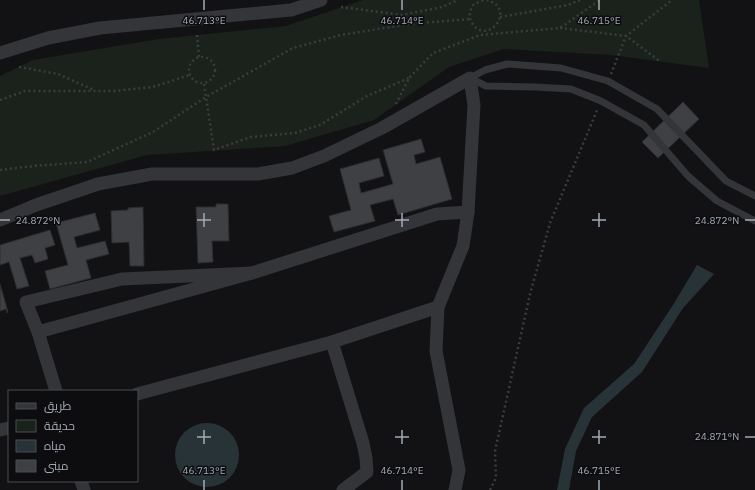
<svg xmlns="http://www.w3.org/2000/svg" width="755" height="490" viewBox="0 0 755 490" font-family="'IBM Plex Sans',Cairo,sans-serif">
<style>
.green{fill:#1a221b}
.water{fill:#283338}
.building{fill:#3e4044;stroke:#2c2d30}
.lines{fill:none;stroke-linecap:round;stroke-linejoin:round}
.path{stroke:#393c40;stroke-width:2.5;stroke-dasharray:2 3;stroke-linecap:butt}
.service{stroke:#333539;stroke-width:7}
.minor{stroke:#333539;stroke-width:13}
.ticks{fill:none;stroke:#a3aab5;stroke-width:1.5}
.ticks-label{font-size:10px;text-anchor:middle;fill:#a3aab5;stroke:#0d0d0f;stroke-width:3;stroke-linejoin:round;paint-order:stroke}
</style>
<rect width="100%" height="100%" fill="#121214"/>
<path class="green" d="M363,0H699L709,68L611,55L504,49L449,67L374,120L285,146L147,155L0,196V76L33,60L159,39L286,26Z"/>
<g class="water">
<path d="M697,265L714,274L683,308L642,372L592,417L576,451L569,490H557L565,449L584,408L634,364L673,305Z"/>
<circle cx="207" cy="455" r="32"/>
</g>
<g class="building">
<path d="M683,102L699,119L658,158L642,142Z"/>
<path d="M421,139L425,152L414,155L416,164L440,157L452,199L398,215L393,199L370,205L375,221L334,232L329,216L351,210L340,169L379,158L384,176L359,183L361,193L393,184L383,150Z"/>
<path d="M216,204H228L229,241H212L213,262L198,263L196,207H216Z"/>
<path d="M143,207L144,266H130L129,242L112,243L111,211L128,210V208Z"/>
<path d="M95,213L100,230L74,237L77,248L105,241L109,254L86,260L91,278L50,289L45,271L68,265L56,223Z"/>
<path d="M50,230L55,245L45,248L48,259L35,263L32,255L20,258L29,286L17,289L9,262L0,265V245Z"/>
<path d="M0,284L8,312L7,313L6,309L0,311Z"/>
</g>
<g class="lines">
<g class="path">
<path d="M483,0L473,5C470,11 468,17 472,23C487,47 518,9 487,0"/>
<path d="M341,7L402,15L442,7L458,0"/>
<path d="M500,17L568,5L580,0"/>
<path d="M560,28L626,36L661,62"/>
<path d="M197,35L199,57"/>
<circle cx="202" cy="70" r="13"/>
<path d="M19,67L58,74L94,90"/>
<path d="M611,74L626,36L672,0"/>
<path d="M204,84L214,150L251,137L295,133L320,125L367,96L409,78"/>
<path d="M0,100L25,91H114L153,87L190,75"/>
<path d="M396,104L409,78L433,53L480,35L560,28L600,0"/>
<path d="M0,170L33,166L87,162L153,132L206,97L293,48L341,35L409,24L470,19"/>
<path d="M490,490L496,478L495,451L530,294L550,223L598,108"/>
</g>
<g class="service">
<path d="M470,78L486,86L535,87L571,89L601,101L644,125L688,176L717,201L755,221"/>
<path d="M470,78L485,70L507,64L561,68L608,81L657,109L726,181L755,196"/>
</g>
<g class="minor">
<path d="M0,53L48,38L100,28L291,10L321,0"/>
<path d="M0,220L36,205L98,184L152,174H258L292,168L324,156L382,128L470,78L474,105L468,212L463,246L438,307L436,351L459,470L455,490"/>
<path d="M252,273L437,214L468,212"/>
<path d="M38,332L252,273L122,279L26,302L38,332L56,391"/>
<path d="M332,342L363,443L366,458L367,472L343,490"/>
<path d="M137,394L332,342L438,307"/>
<path d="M0,430L9,428"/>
<path d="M81,481L84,490"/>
</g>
</g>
<path class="ticks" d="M204,0V10M402,0V10M599,0V10M204,213V227M402,213V227M599,213V227M0,220H10M197,220H211M395,220H409M592,220H606M745,220H755M204,430V444M402,430V444M599,430V444M197,437H211M395,437H409M592,437H606M745,437H755M204,480V490M402,480V490M599,480V490"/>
<g class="ticks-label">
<text x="204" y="24">46.713°E</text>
<text x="402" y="24">46.714°E</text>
<text x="599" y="24">46.715°E</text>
<text x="38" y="224">24.872°N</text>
<text x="717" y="224">24.872°N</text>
<text x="717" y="440">24.871°N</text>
<text x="204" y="474">46.713°E</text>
<text x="402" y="474">46.714°E</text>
<text x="599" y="474">46.715°E</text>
</g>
<rect x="8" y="390" width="130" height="92" fill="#0d0d0f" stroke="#494c51"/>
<rect x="16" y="403" width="20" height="6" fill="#333539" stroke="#494c51"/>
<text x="44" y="410" font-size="12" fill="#a3aab5">طريق</text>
<rect x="16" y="420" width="20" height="12" fill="#1a221b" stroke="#494c51"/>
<text x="44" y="430" font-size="12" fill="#a3aab5">حديقة</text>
<rect x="16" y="440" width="20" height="12" fill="#283338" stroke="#494c51"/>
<text x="44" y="450" font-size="12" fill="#a3aab5">مياه</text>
<rect x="16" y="460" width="20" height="12" fill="#3e4044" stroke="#494c51"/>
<text x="44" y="470" font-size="12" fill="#a3aab5">مبنى</text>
</svg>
